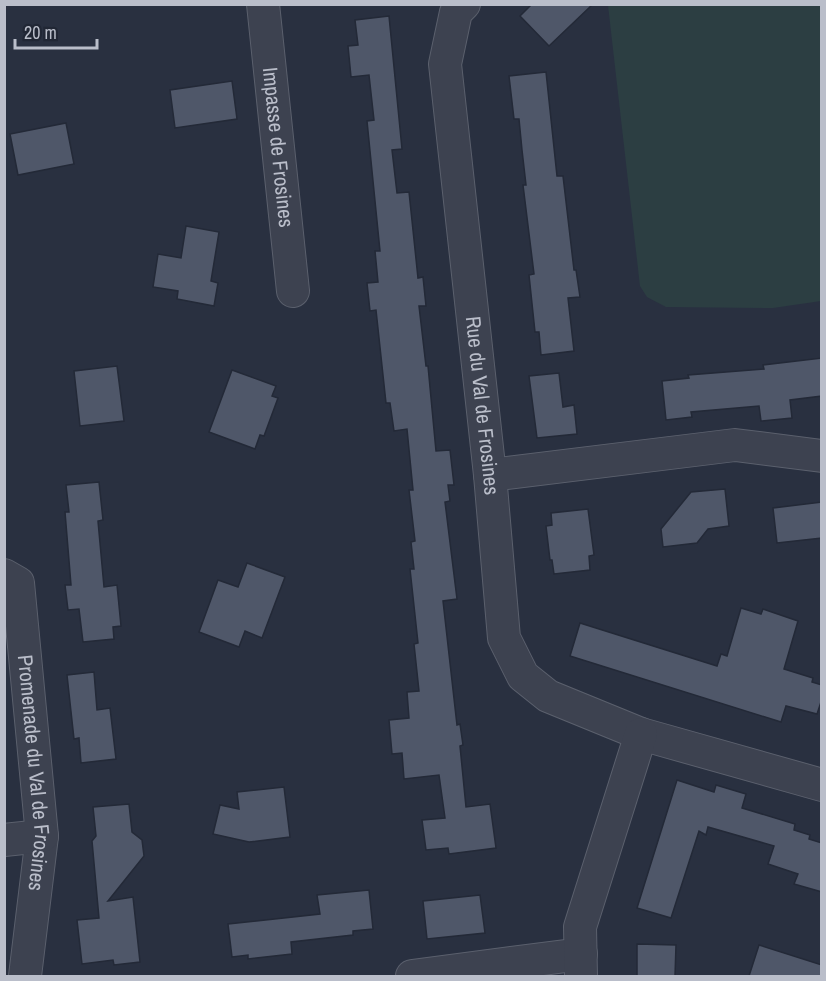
<svg xmlns="http://www.w3.org/2000/svg" width="826" height="981" viewBox="0 0 826 981" font-family="'Archivo Narrow',sans-serif">
<style>
.green{fill:#2c3e42}
.building{fill:#4f5769;stroke:#232937;stroke-width:1.5}
.lines{fill:none;stroke-linecap:round;stroke-linejoin:round}
.street-casing{stroke:#5b606d;stroke-width:34}
.street{stroke:#3d4250;stroke-width:32}
.labels{text-anchor:middle;stroke-width:6;stroke-linejoin:round;paint-order:stroke}
.street-label{font-size:21px;fill:#babeca;stroke:#212735}
</style>
<rect width="100%" height="100%" fill="#293040"/>
<path class="green" d="M608,5H821V301L773,308L666,307L647,297L640,286Z"/>
<g class="building">
<path d="M532,4H593L549,46L520,16Z"/>
<path d="M389,16L402,149L392,150L397,193L409,192L418,278L423,277L426,306H419L426,366H428L436,451L450,450L454,485H448L450,501L445,502L457,599L443,601L457,725L460,724L463,745L460,746L466,807L490,804L496,848L449,854L448,848L426,850L422,820L445,818L439,775L404,779L402,753L392,754L389,720L409,718L407,692L419,691L414,644L418,643L410,569H414L411,542L415,541L409,490H413L407,429L394,431L390,403H386L376,310L370,311L367,283L378,282L375,251H380L367,121L374,120L369,75L351,77L348,46L358,45L355,20Z"/>
<path d="M546,72L557,176H563L574,270H576L580,297L568,298L574,351L541,355L539,332H535L529,275L534,274L523,185H526L522,150L519,119H514L509,76Z"/>
<path d="M232,81L237,119L175,128L170,90Z"/>
<path d="M66,123L74,164L18,175L10,134Z"/>
<path d="M186,226L219,232L211,281L218,283L214,306L177,299L178,291L153,287L158,254L181,258Z"/>
<path d="M822,358V396L790,400L792,418L761,421L759,406L691,412L692,417L666,420L662,381L689,378L688,375L764,369L763,365Z"/>
<path d="M117,366L124,421L80,426L74,371Z"/>
<path d="M232,370L276,386L272,396L278,398L264,436L260,435L255,449L209,432Z"/>
<path d="M559,373L563,407L574,405L577,434L537,438L529,376Z"/>
<path d="M99,482L103,520L98,521L104,587L117,585L121,626L113,627L114,639L83,642L79,609L68,610L65,585H71L65,512H69L66,485Z"/>
<path d="M725,489L729,526L708,529L697,543L663,547L661,529L691,492Z"/>
<path d="M822,502V538L777,543L773,508Z"/>
<path d="M588,509L594,555L589,556L590,570L554,574L552,560H550L546,526L552,525L551,513Z"/>
<path d="M247,563L285,577L262,638L245,631L239,647L199,632L218,580L238,587Z"/>
<path d="M741,608L761,614L763,609L798,621L784,669L813,678L812,682L822,685V699L817,714L786,706L781,722L570,656L580,623L717,666L721,654L727,656Z"/>
<path d="M94,672L97,710L110,708L116,759L81,763L79,738L74,739L67,675Z"/>
<path d="M677,780L714,792L716,785L746,794L742,808L795,824L794,830L810,835L809,839L822,843V892L794,884L798,874L768,864L774,846L708,827L706,835L699,831L671,918L637,908Z"/>
<path d="M284,787L290,837L249,842L213,834L220,805L239,809L237,792Z"/>
<path d="M129,804L132,832L142,840L144,856L108,901L133,897L140,962L114,965L113,960L82,964L77,920L99,918L92,841L96,836L93,807Z"/>
<path d="M369,890L373,929L353,931V935L291,942L292,954L248,959V955L232,957L228,924L320,914L317,895Z"/>
<path d="M480,895L485,933L427,939L423,901Z"/>
<path d="M637,944L676,945L675,976H637Z"/>
<path d="M759,945L822,965V976H749Z"/>
</g>
<g class="lines">
<g class="street-casing">
<g id="street">
<path id="s1" d="M263,4L293,291"/>
<path id="s2" d="M464,4L456,12L445,64L490,475L504,638L523,676L548,696L641,734L822,785"/>
<path d="M490,475L735,445L822,456"/>
<path id="s3" d="M4,575L18,583L42,836L25,976"/>
<path d="M4,840L42,836"/>
<path d="M412,976L581,954"/>
<path d="M581,976L580,927L641,734"/>
</g>
</g>
<use href="#street" class="street"/>
</g>
<g class="labels">
<g class="street-label">
<text dy="7" stroke="none"><textPath href="#s1" startOffset="144">Impasse de Frosines</textPath></text>
<text dy="7" stroke="none"><textPath href="#s2" startOffset="408">Rue du Val de Frosines</textPath></text>
<text dy="7" stroke="none"><textPath href="#s3" startOffset="207">Promenade du Val de Frosines</textPath></text>
</g>
</g>
<rect width="826" height="981" fill="none" stroke="#babeca" stroke-width="12"/>
<path d="M15 39v9h82v-9" fill="none" stroke="#babeca" stroke-width="3"/>
<text x="24" y="39" font-size="18" fill="#babeca" stroke="#212735" stroke-width="4.5" paint-order="stroke">20 m</text>
</svg>
